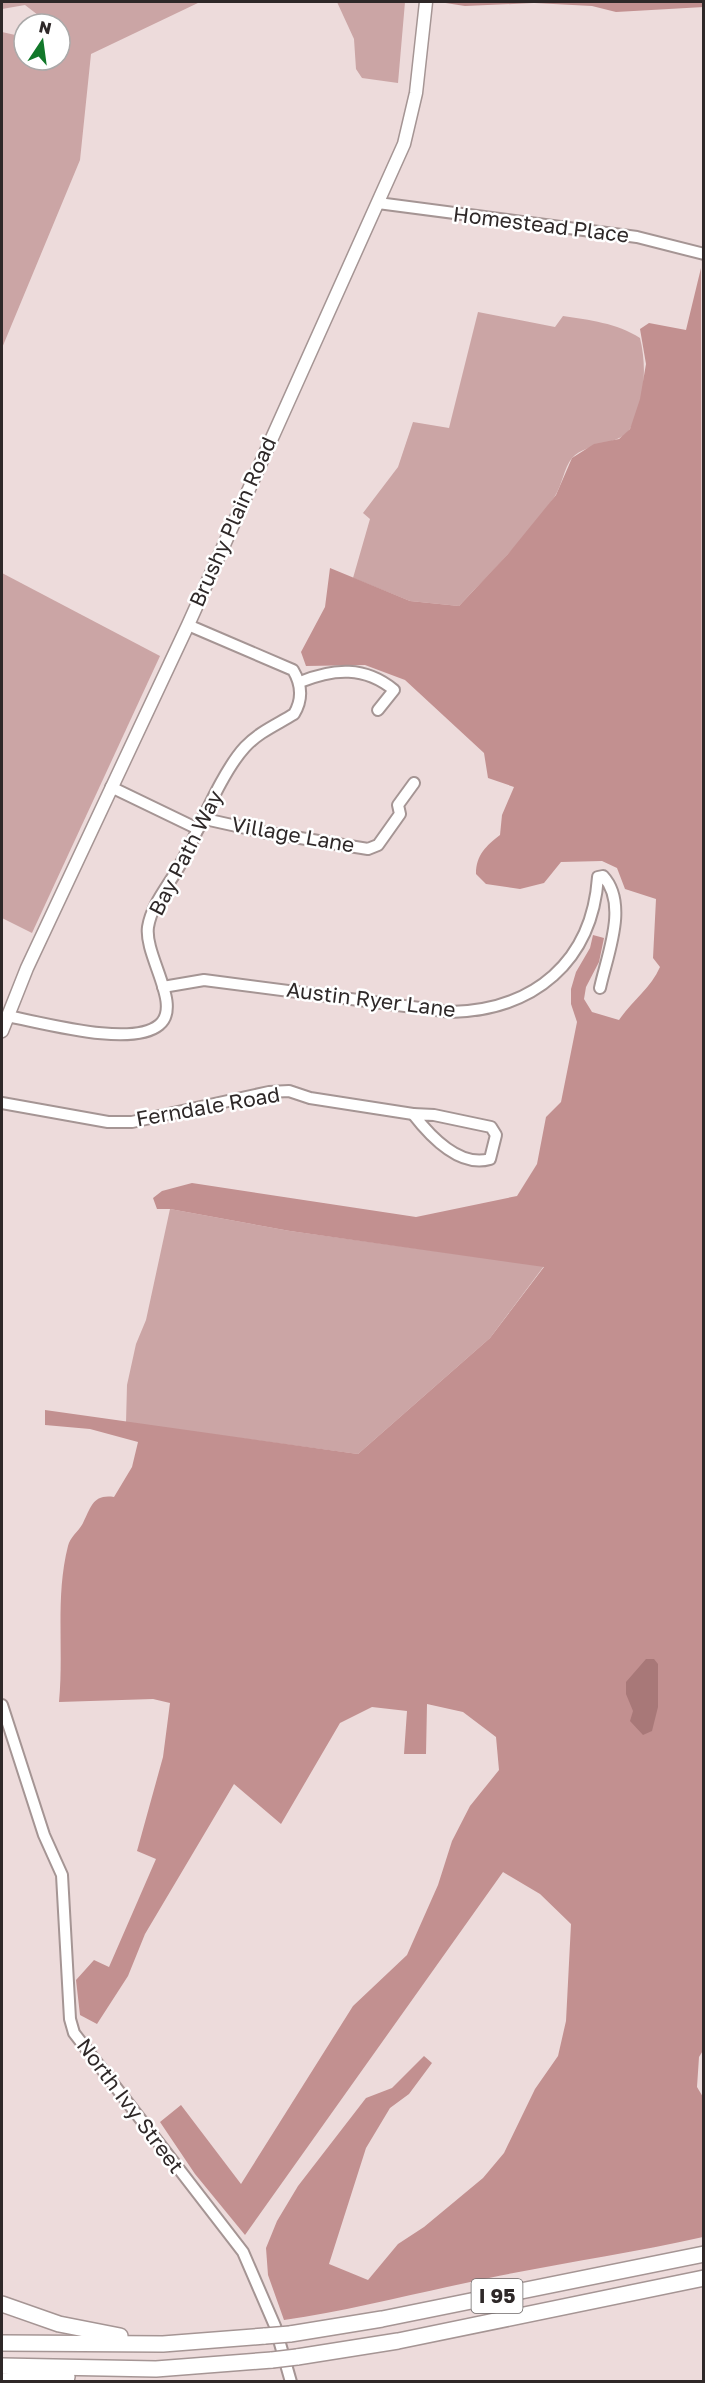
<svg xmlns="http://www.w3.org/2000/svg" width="705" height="2383" viewBox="0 0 705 2383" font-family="'Golos Text',sans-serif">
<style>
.green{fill:#cba5a5}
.forest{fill:#c29090}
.water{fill:#a87878}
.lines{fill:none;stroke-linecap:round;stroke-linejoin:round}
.minor-casing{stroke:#a59594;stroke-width:14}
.major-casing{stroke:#a59594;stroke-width:15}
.highway-casing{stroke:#a59594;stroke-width:18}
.minor{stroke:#fff;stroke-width:10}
.major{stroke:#fff;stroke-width:12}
.highway{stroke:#fff;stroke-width:15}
.highway-bridge-casing{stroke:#a59594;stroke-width:18;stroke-linecap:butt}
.highway-bridge{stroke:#fff;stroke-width:15}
.labels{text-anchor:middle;stroke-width:5;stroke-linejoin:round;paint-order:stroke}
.shield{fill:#fff;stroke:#6d6868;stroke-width:1.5}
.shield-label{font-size:20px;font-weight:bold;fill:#2e2828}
.street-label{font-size:21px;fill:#2e2828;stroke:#fff}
</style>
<rect width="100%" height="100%" fill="#eddbdb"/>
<g class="green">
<path d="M2,2H200L91,54L80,160L2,348V32L24,37V60H60V24H43L38,15L25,5L2,9Z"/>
<path d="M337,2H405L398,83L362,78L356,69L354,39Z"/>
<path d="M478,312L555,327L563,316C589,320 617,323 640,338C647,367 645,399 631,427C622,446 588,441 572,458C564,468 562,485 555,496C528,536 492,571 459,606L410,601L353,578L370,519L363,513L398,467L413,422L449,428Z"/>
<path d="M2,573L160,656L32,933L2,918Z"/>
<path d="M170,1209L290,1231L544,1266L490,1338L358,1454L126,1423L127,1385L136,1344L146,1320Z"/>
</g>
<g class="forest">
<path d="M439,2H703L704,7L616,12L592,6L534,3L465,6Z"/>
<path d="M701,268L704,2049L699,2057L697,2087L703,2097V2237C632,2253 560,2263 489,2278C420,2292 353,2310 284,2320L268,2275L266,2248L277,2221L298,2186L366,2098L392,2088L424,2056L432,2063L409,2094L390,2108L366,2148L329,2264L368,2280L398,2244L424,2227L483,2178L504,2153L535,2089L558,2056L566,2021L571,1924L540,1894L503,1872L245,2235L195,2174L160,2122L181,2105L241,2184L353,2006L407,1955L438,1885L452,1841L470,1806L499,1770L496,1737L463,1712L427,1704L426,1754H404L407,1711L372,1707L340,1723L281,1824L234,1784L145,1934L128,1976L97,2024L80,2015L76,1980L94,1960L109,1967L156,1859L137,1851L163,1757L170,1703L153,1699L59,1702C64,1650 55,1597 68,1546C70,1537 79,1531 83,1523C91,1507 93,1494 114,1497L132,1467L138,1442L90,1429L45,1425V1410L358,1454L490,1338L544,1267L290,1231L170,1209H157L153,1198L162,1191L192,1183L416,1217L517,1196L537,1164L546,1117L561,1102L577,1022L571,1004V989L576,972L590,948L593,935L604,938L599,962L586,987L584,999L592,1012L619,1020C632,1001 651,988 660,967L653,958L656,899L625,889L617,868L602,861L561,862L544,883L520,889L486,884L476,874C476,855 486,846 500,835L502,815L514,787L488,778L484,753L405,680L365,665L306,666L301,652L325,607L330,568L410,601L459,606L508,554L556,495L572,458L594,444L619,439L630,429L640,399L646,364L640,329L649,323L686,330Z"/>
</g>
<path class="water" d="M646,1659H654L658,1664V1707L652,1731L643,1735L630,1721L633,1711L626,1694V1682Z"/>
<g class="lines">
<g class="minor-casing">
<g id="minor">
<path d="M378,203L637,237L704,254"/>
<path d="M300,682C334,668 365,666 394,690L378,710"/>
<path d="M111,787L198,829"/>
<path d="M205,819L263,832L368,849L378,845L400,814L398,805L414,783"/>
<path d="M163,987L204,980L451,1012C534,1010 592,962 598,877L603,876C629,904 607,955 600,988"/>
<path d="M7,1016C41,1022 131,1048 159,1025C183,1006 144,956 148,927C152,903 170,884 181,863C199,830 221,773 245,747C259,732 276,725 294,714C303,699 302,685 293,670L188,625"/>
<path d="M2,1103L108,1122H132L269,1092L289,1091L310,1098L413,1114"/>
<path d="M413,1114L434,1115L491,1127L496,1135L490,1159C459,1168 430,1136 413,1114Z"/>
<path d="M2,1705L44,1835L62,1875L70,2019L74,2033L243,2252L275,2326L291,2382"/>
</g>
</g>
<g class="major-casing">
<path id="major" d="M2,1031L27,968L188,625L404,144L416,93L426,2"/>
</g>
<g class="highway-casing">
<g id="highway">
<path d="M2,2304L59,2324L120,2336"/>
<path d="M290,2334L382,2319L704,2254"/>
<path d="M2,2343L163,2344L265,2336"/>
<path d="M297,2357L398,2341L704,2278"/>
<path d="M2,2366L156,2369L272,2360"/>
<path d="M2,2381L67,2377"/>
</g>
</g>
<use href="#minor" class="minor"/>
<use href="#major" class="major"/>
<use href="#highway" class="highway"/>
<g class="highway-bridge-casing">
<g id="highway-bridge">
<path d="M265,2336L290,2334"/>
<path d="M272,2360L297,2357"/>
</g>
</g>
<use href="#highway-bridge" class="highway-bridge"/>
</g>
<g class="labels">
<rect class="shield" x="471.5" y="2279" width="51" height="34" rx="4.5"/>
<g class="shield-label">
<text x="497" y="2303">I 95</text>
</g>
<g class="street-label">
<text transform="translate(541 225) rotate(7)" y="7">Homestead Place</text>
<text transform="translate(233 522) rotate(-66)" y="7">Brushy Plain Road</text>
<text transform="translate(293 835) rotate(10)" y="7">Village Lane</text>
<text transform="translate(186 853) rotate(-63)" y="7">Bay Path Way</text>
<text transform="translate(371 1000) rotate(7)" y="7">Austin Ryer Lane</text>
<text transform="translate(208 1107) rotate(-10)" y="7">Ferndale Road</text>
<text transform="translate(130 2106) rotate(53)" y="7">North Ivy Street</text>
</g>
</g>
<rect width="705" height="2383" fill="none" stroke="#2e2828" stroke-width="6"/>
<g transform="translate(42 42) rotate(13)"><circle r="28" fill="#ffffff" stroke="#aba9a9" stroke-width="1.5"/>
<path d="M0-4.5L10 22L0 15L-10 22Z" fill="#12782a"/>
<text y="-9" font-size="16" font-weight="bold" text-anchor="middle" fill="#2e2828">N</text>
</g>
</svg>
